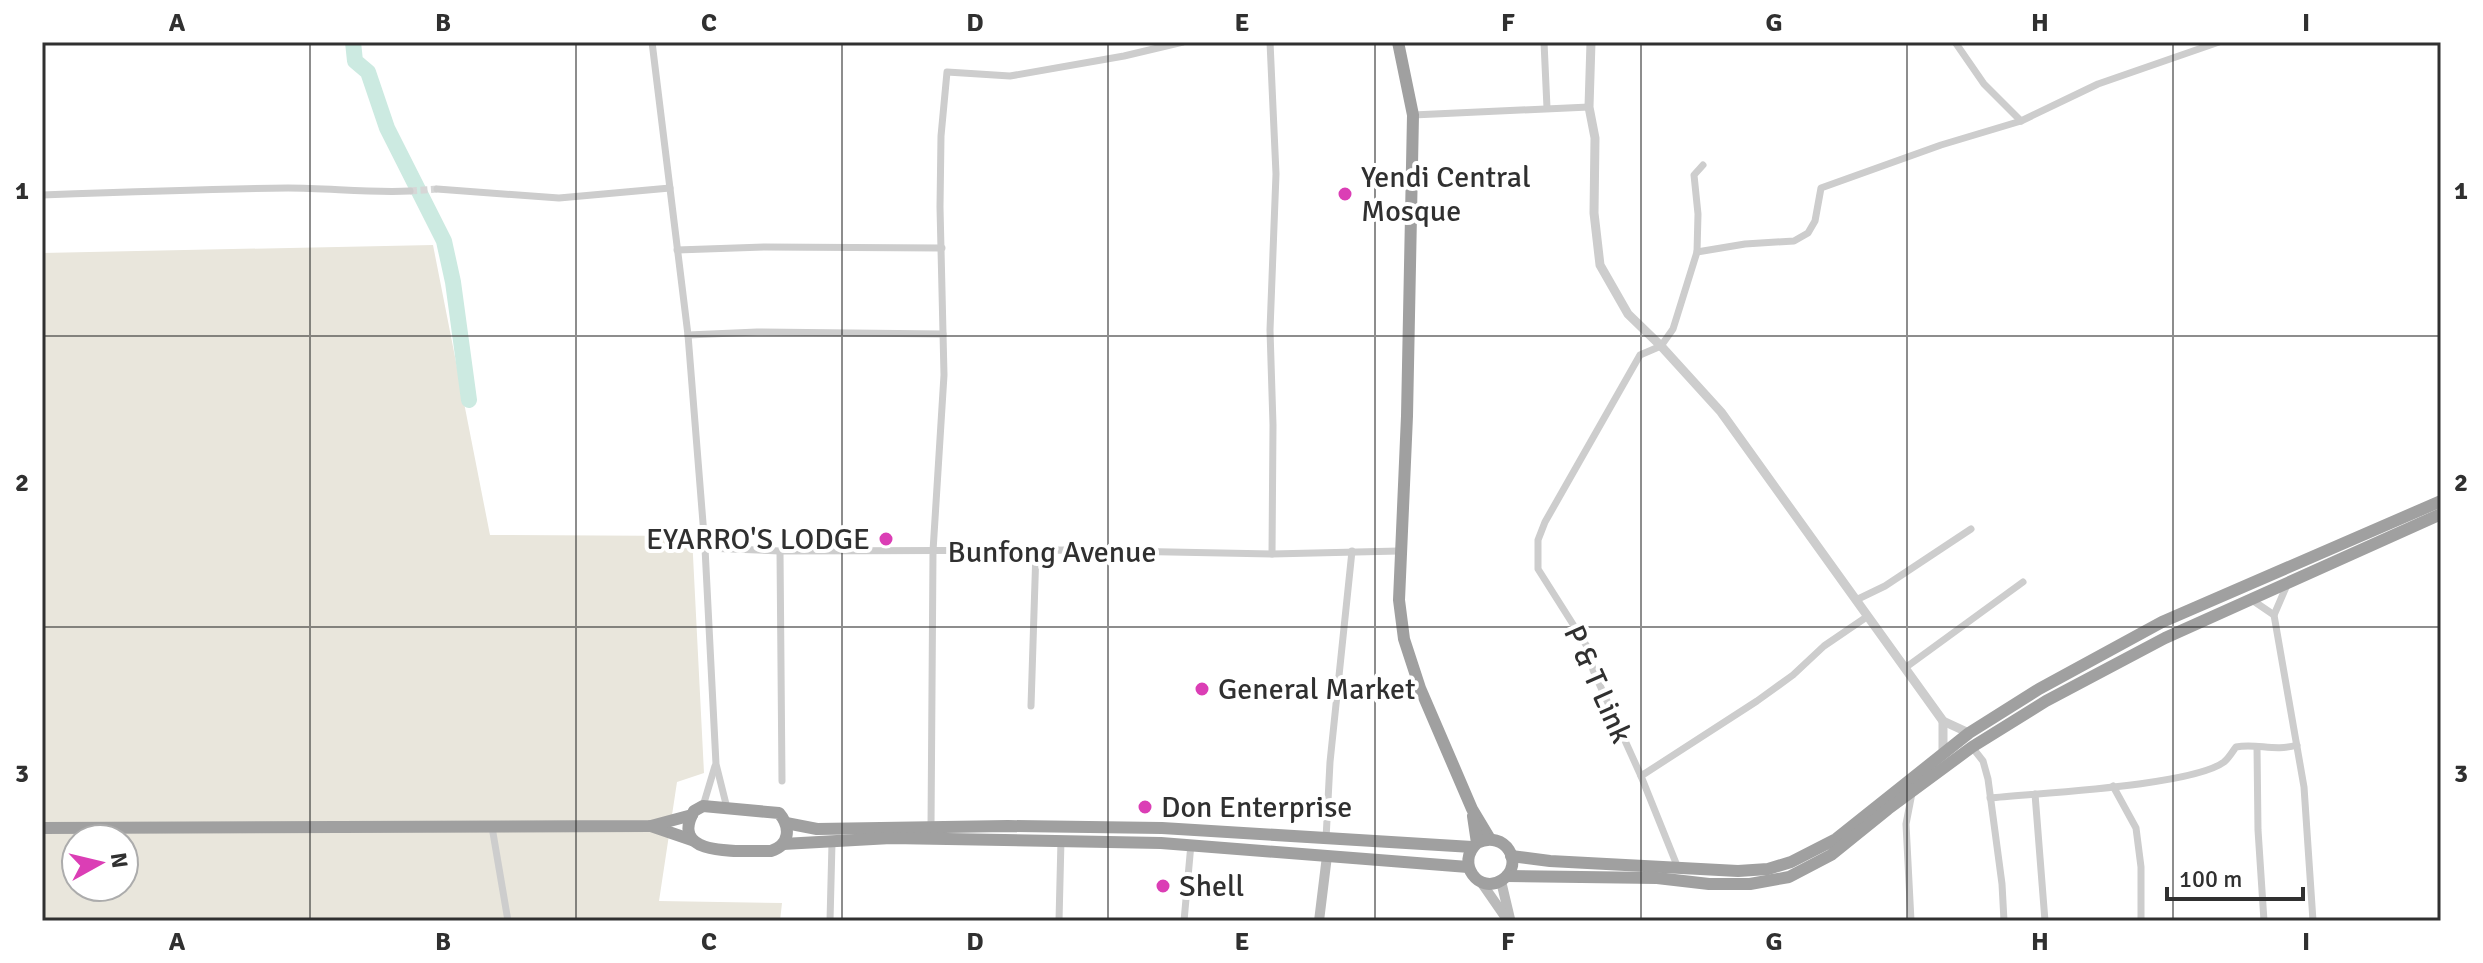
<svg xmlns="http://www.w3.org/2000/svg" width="2483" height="963" viewBox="0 0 2483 963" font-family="Signika,sans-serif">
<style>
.green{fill:#e9e6dc;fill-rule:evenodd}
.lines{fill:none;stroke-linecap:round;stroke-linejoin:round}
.river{stroke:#cceae1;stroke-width:16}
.minor-tunnel{stroke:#d6d6d6;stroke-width:7;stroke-dasharray:7 3.5;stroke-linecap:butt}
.minor{stroke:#cdcdcd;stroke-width:7}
.tertiary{stroke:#cdcdcd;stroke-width:9}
.secondary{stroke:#bababa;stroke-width:10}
.trunk{stroke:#a0a0a0;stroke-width:12}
.grid{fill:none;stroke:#303030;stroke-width:2;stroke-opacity:0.55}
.poi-dot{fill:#db3eb5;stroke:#fff;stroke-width:3}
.labels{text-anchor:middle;stroke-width:8;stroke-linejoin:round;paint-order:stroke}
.poi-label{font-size:30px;fill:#303030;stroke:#fff;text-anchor:start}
.street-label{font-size:30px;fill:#303030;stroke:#fff}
.neatline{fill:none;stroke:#303030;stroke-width:3}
.grid-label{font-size:26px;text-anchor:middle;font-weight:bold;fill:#303030}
</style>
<rect width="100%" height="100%" fill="#fff"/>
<path class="green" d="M433,245L490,535L692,536L704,773L677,782L659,901L782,903L780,921H42V253ZM76,839H124V887H76Z"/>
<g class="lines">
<path class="river" d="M353,42L355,61L368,72L387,128L444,241L453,282L469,400"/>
<path class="minor-tunnel" d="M410,191L437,189"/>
<g class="minor">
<path d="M652,42L688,335L705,548L716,764L727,808"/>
<path d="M1270,42L1276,174L1270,330L1273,425L1272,554"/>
<path d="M1544,42L1547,108"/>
<path d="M1955,42L1984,84L2021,121"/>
<path d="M1413,115L1589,107"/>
<path d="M437,189L559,198L670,188"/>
<path d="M42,195C124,192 206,189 288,188C329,188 369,193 410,191"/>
<path d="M677,250L764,247L942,248"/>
<path d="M1697,252L1745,244L1794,241L1808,233L1815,221L1821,188L1941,145L2021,121L2098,84L2219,42"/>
<path d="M688,335L757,332L943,334"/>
<path d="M705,548L780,551L1070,550L1272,554L1399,551"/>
<path d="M780,551L782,781"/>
<path d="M2287,585L2274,615L2304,787L2313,921"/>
<path d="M1856,600L1885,586L1971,529"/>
<path d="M2252,600L2274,615"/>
<path d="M1905,668L2023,582"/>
<path d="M1031,706L1036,550"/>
<path d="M1972,747L1983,761L1988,779L2002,884L2004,921"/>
<path d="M2257,747L2258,830L2264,921"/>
<path d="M1641,776L1757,701L1793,675L1824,646L1868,616"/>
<path d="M2113,786L2136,828L2141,867V921"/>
<path d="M2035,794L2045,921"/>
<path d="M1990,798C2037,793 2192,786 2224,762C2229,758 2232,752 2236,747C2257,743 2275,752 2297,745"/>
<path d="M703,806L715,766"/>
<path d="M492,827L508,921"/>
<path d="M931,827L933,551L944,375L940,207L941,136L947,72L1010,76L1124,56L1183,42"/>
<path d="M1326,839L1330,762L1352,551"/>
<path d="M1678,868L1641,776L1593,670L1588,648L1538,569V540L1545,522L1640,355L1661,346L1673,329L1697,252L1698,214L1694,175L1703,165"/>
<path d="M830,921L832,843"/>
<path d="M1059,921L1061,840"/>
<path d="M1184,921L1191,844"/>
<path d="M1911,921L1906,824L1912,793"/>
</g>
<g class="tertiary">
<path d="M1591,42L1589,107L1595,138L1594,213L1600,265L1628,314L1661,346L1721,412L1943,721L1969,733"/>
<path d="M1943,751V721"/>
</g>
<g class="secondary">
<path d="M1501,881L1510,919"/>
<path d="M1481,882L1508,921"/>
<path d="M1319,921L1327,856"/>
</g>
<g class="trunk">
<path d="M1398,42L1413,115L1407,416L1399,600L1404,639L1420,688L1472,809L1490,839"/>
<path d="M703,806L779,813C791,827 790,845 771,851C745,850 667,859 694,811Z"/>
<path d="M1473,816L1477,843C1455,863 1479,895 1502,880C1526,864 1505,829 1477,843"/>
<path d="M786,823L817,829L1008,826L1162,828L1472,847"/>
<path d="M651,826L692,840"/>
<path d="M42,828L651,826L692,815"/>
<path d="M783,844L891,838L1161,843L1468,867"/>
<path d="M1511,856L1550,861L1738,871L1768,869L1791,862L1836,839L1969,733L2039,689L2162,622L2441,501"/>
<path d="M1507,876L1657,878L1709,884H1750L1789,877L1831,855L1888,809L1972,747L2046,701L2165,638L2441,514"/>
</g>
</g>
<path class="grid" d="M310,42V921M576,42V921M842,42V921M1108,42V921M1375,42V921M1641,42V921M1907,42V921M2173,42V921M42,336H2441M42,627H2441"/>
<g class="poi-dot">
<circle cx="1345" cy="194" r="8"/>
<circle cx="886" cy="539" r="8"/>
<circle cx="1202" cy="689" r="8"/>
<circle cx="1145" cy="807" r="8"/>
<circle cx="1163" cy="886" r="8"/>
</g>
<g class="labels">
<g class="poi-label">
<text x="1361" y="187">Yendi Central<tspan x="1361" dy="34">Mosque</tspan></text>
<text x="870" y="549" text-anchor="end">EYARRO'S LODGE</text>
<text x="1218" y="699">General Market</text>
<text x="1161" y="817">Don Enterprise</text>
<text x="1179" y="896">Shell</text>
</g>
<g class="street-label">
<text x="1052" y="562">Bunfong Avenue</text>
<text transform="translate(1598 684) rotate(66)" y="10">P &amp; T Link</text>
</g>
</g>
<rect width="2483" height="963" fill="none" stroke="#ffffff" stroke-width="88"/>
<g transform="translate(100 863) rotate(82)"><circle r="38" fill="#ffffff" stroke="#acacac" stroke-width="2"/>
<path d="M0-6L14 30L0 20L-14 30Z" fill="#db3eb5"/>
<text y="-12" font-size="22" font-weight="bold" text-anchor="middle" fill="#303030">N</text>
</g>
<path d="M2167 887v12h136v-12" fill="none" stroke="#303030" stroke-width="4"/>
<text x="2179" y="887" font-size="24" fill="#303030" stroke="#ffffff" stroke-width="6" paint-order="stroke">100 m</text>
<rect x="44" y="44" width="2395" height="875" class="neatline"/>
<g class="grid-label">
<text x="177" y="31">A</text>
<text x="443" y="31">B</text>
<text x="709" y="31">C</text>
<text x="975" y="31">D</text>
<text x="1242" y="31">E</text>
<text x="1508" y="31">F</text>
<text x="1774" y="31">G</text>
<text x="2040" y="31">H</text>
<text x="2306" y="31">I</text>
<text x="22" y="199">1</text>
<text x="2461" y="199">1</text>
<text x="22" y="491">2</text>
<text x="2461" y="491">2</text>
<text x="22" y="782">3</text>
<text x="2461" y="782">3</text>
<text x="177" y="950">A</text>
<text x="443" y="950">B</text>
<text x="709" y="950">C</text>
<text x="975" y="950">D</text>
<text x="1242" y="950">E</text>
<text x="1508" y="950">F</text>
<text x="1774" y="950">G</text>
<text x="2040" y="950">H</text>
<text x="2306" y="950">I</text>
</g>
</svg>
